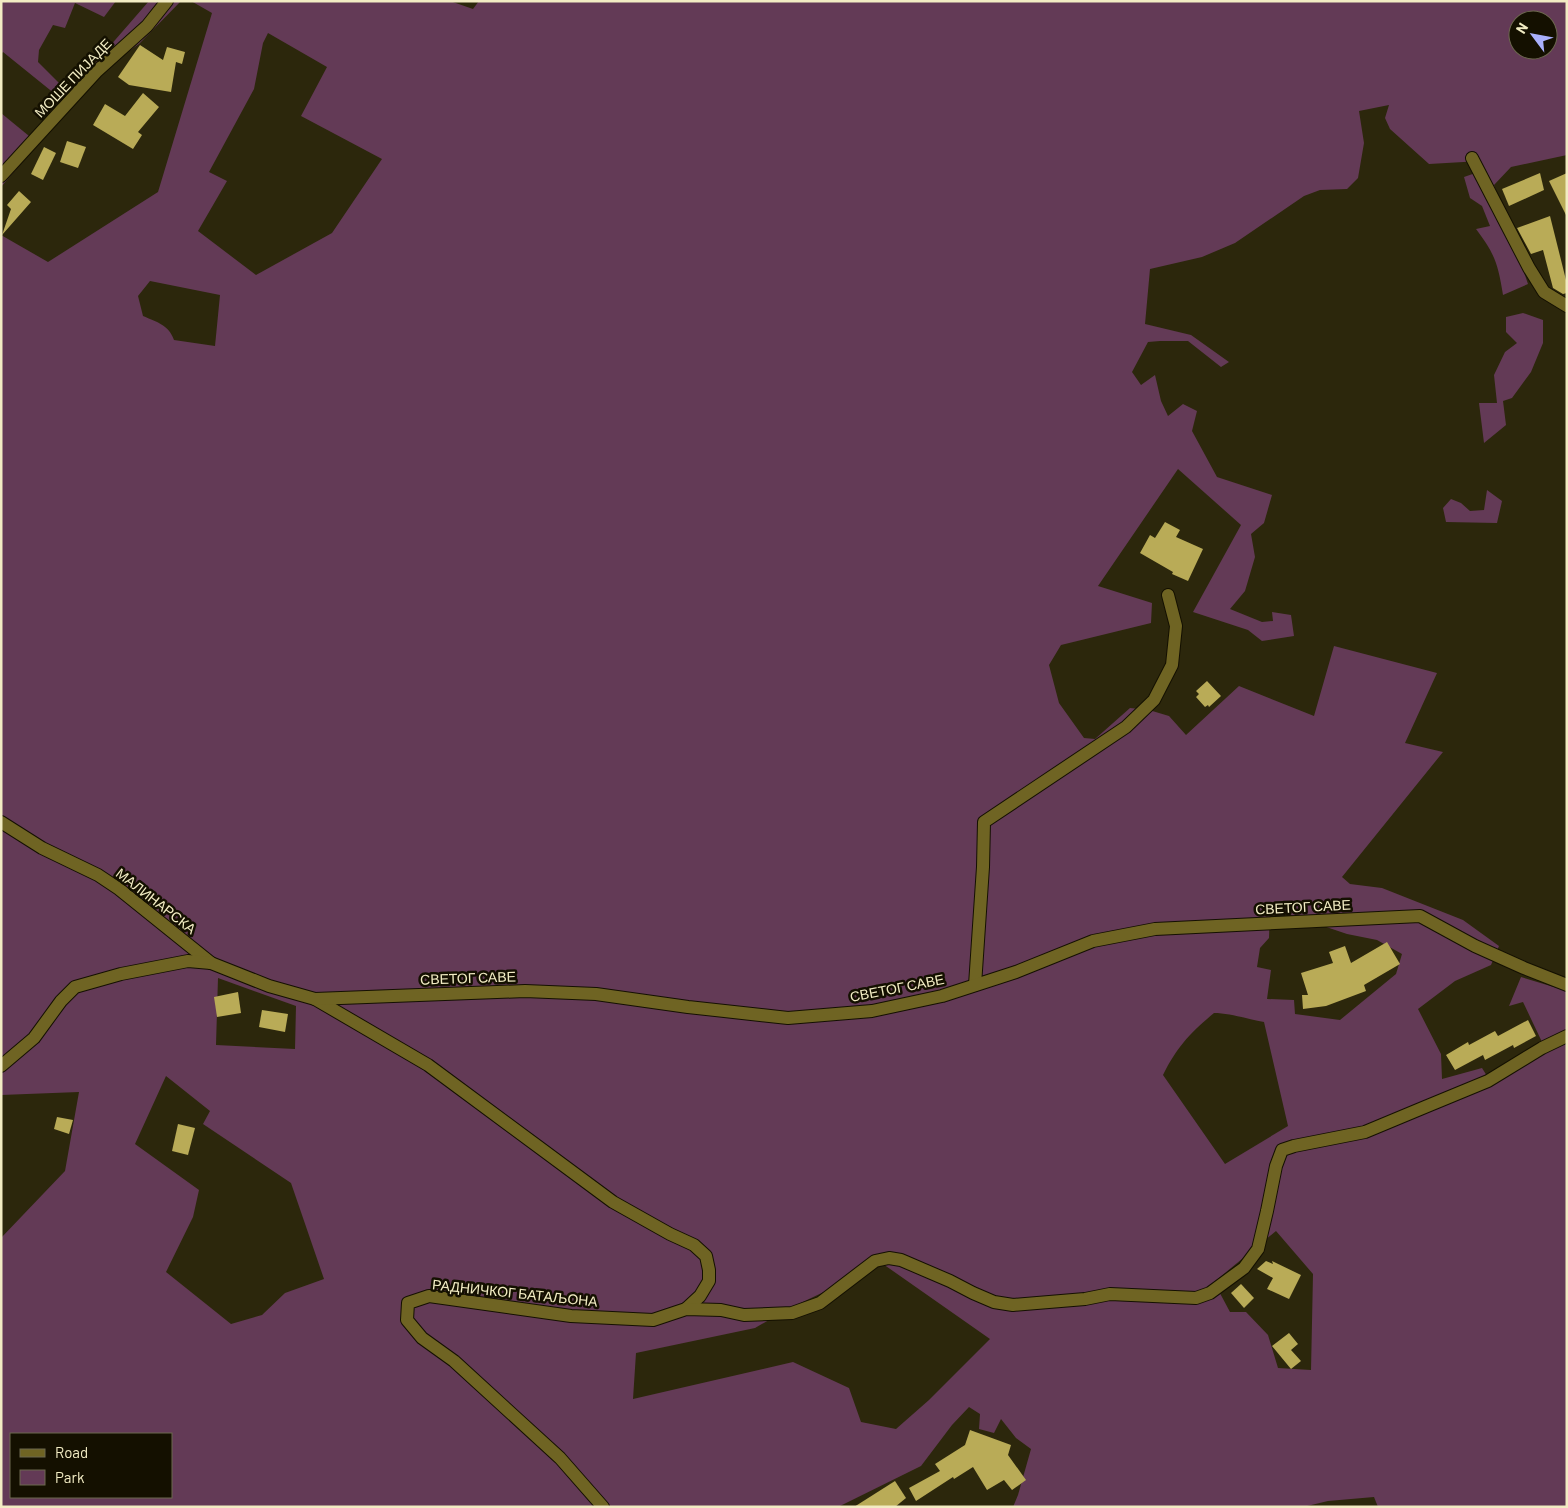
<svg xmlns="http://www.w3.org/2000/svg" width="1568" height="1508" viewBox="0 0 1568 1508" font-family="Barlow,sans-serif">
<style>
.green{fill:#633a56;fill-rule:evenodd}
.building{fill:#b9ab57}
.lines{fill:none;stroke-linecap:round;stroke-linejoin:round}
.minor-casing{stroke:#141000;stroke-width:14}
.minor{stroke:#6f6423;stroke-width:12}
.labels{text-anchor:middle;stroke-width:5;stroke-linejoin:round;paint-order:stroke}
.street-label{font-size:14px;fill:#f2ecc3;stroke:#141000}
</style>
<rect width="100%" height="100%" fill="#2c270c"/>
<g class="green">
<path d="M1,1H116L104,17L75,3L65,28L53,25L39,50L38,62L69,93L149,1H181L139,44L69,93L60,98L3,52L1,54Z"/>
<path d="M191,1H450L473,9L479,1H1567V155L1511,167L1494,185L1528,284L1503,295C1498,264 1495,254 1476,229L1490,226L1482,206L1470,198L1464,177L1484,170L1481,161L1429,164L1390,129L1385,118L1389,105L1359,111L1364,143L1358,178L1347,189L1320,190L1304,196L1235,243L1202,257L1150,269L1145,324L1191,335L1229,362L1221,367L1188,341H1160L1148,342L1132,372L1141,385L1155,375L1161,401L1168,416L1183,404L1197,411L1192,431L1217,477L1272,495L1264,523L1251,534L1255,557L1245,591L1230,609L1262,622L1273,621L1272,612L1291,615L1294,636L1262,641L1248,630L1193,612L1241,525L1178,469L1098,586L1152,603L1151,623L1061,645L1049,665L1059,703L1084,738L1095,739L1130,708L1149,710L1169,716L1186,735L1239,686L1314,716L1334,646L1437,673L1405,743L1443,752L1342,877L1350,884L1382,888L1463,920L1499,946L1491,965L1455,981L1418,1009L1441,1054L1442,1079L1482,1068L1487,1076L1542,1042L1523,1002L1509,1006L1521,977L1567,991V1507H1378L1374,1497L1328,1501L1303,1507H1013L1018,1495L1031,1449L1016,1438L1001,1419L994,1433L979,1429L980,1414L969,1407L952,1425L921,1466L838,1507H1V1238L65,1171L79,1092L1,1095V235L48,262L158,192L212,13ZM1518,20H1548V50H1518ZM268,33L327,67L301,116L382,159L332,233L256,275L198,231L227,181L209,172L254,89L263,43ZM150,281L220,295L215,346L174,340C169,325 157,322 143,316L138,296ZM1270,908L1347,934L1377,940L1402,954L1396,974L1340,1020L1295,1014L1294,1000L1267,999L1271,970L1257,967L1260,948L1269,938ZM218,978L296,1006L295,1049L216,1045ZM1214,1013C1229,1013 1248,1019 1264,1022L1288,1126L1225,1164L1163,1075C1177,1047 1190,1033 1214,1013ZM166,1076L210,1111L203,1124L291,1183L324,1279L285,1293L262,1315L231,1324L166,1272L193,1217L199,1190L135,1144ZM1276,1231L1313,1274L1311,1370L1278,1368L1268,1335L1246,1312H1230L1214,1282ZM883,1264L990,1339L929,1400L896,1429L861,1422L849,1388L793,1362L633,1399L636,1353L755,1328L790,1308ZM11,1434H171V1497H11Z"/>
<path d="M1,113L29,136V154L1,187Z"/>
<path d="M1523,313L1543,320V343L1531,372L1512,398L1503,401L1506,425L1484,443L1479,403H1497L1494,375L1505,352L1517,343L1506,332V317Z"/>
<path d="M1487,490L1502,501L1497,523L1446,522L1443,508L1451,499L1461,503L1470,511L1484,510Z"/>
</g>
<g class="building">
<path d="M140,45L163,60L167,47L185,52L182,64L176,62L171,92L129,85L118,77Z"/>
<path d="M143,93L159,107L138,132L142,135L133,149L93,125L105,104L125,116Z"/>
<path d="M67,141L86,147L78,168L60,162Z"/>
<path d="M44,147L56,153L43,180L31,174Z"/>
<path d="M1540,173L1544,190L1509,206L1502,189Z"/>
<path d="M1567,173V217L1549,181Z"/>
<path d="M19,191L31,202L2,235L11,209L7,205Z"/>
<path d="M1550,216L1567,284V293L1563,294L1553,288L1543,250L1531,254L1517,228Z"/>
<path d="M1165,522L1180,530L1176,537L1203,549L1188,581L1172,574L1173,572L1140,553L1150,535L1155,538Z"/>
<path d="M1207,681L1221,696L1209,707L1208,705L1205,707L1196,697L1199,694L1196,691Z"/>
<path d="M1387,942L1400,964L1364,985L1366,991L1326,1006L1303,1009L1302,995H1308L1301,973L1333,963L1329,952L1345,946L1351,963Z"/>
<path d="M238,992L241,1013L217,1017L214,997Z"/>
<path d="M262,1010L288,1014L285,1032L259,1027Z"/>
<path d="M1528,1020L1536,1036L1514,1048L1513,1045L1485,1060L1483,1055L1455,1070L1446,1055L1468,1042L1469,1045L1495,1031L1498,1036Z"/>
<path d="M57,1117L73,1120L69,1134L54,1129Z"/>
<path d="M178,1124L195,1128L188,1155L172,1151Z"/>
<path d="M1266,1261L1273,1264L1272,1261L1301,1275L1289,1299L1267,1289L1273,1278L1257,1269Z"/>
<path d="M1241,1284L1254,1298L1244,1308L1231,1293Z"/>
<path d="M1289,1333L1298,1344L1291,1350L1301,1361L1291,1369L1272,1346Z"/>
<path d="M970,1430L1011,1445L1008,1455L1026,1480L1012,1490L1004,1480L987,1490L973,1467L954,1479L953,1477L916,1501L909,1488L940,1471L935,1464L965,1445Z"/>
<path d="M895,1481L906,1498L895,1507H854Z"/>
</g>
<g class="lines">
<g class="minor-casing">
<g id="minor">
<path d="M1472,158L1529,268L1544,292L1567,306"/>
<path d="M1,176L97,71L147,26L167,1"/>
<path d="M1,822L42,848L98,875L119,889L211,963"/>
<path d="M975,985L983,867L984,822L1126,727L1154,700L1172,665L1176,626L1168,595"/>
<path d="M315,999L428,1065L613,1202L670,1234L694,1245L706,1256L709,1270V1281L700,1296L686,1309"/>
<path d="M1,1066L34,1038L61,1001L75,987L121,974L188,961L211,963L269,986L315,999L525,991L596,994L688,1007L788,1018L872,1011L942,996L1016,972L1093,941L1155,929L1420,916L1475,946L1524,968L1567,985"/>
<path d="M603,1507L560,1458L454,1361L422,1338L407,1320L408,1303L429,1296L571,1316L653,1320L686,1309L721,1310L744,1315L792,1313L820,1303L875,1261L889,1258L901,1260L950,1281L973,1293L994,1302L1013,1305L1085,1299L1110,1294L1196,1298L1210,1293L1244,1268L1258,1249L1267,1211L1276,1166L1282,1150L1294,1146L1365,1132L1425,1107L1488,1081L1542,1048L1567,1036"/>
</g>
</g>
<use href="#minor" class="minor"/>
</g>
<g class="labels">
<g class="street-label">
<text transform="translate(73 78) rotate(-46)" y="5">МОШЕ ПИЈАДЕ</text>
<text transform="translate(156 901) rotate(38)" y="5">МАЛИНАРСКА</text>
<text transform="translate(1303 907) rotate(-3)" y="5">СВЕТОГ САВЕ</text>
<text transform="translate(468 978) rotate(-2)" y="5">СВЕТОГ САВЕ</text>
<text transform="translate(897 988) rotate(-11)" y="5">СВЕТОГ САВЕ</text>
<text transform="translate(515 1293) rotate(6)" y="5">РАДНИЧКОГ БАТАЉОНА</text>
</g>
</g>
<rect width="1568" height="1508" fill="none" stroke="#f2ecc3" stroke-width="5"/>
<rect x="10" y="1433" width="162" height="65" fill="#141000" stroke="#6d684e"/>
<rect x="20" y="1449" width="25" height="8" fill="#6f6423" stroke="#6d684e"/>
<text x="55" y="1458" font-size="15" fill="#f2ecc3">Road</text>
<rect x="20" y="1470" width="25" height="15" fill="#633a56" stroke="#6d684e"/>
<text x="55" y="1483" font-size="15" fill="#f2ecc3">Park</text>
<g transform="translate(1533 35) rotate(302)"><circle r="24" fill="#141000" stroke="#6d684e"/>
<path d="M0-4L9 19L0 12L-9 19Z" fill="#a9b0fc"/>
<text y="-8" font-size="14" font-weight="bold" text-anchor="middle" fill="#f2ecc3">N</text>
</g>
</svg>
